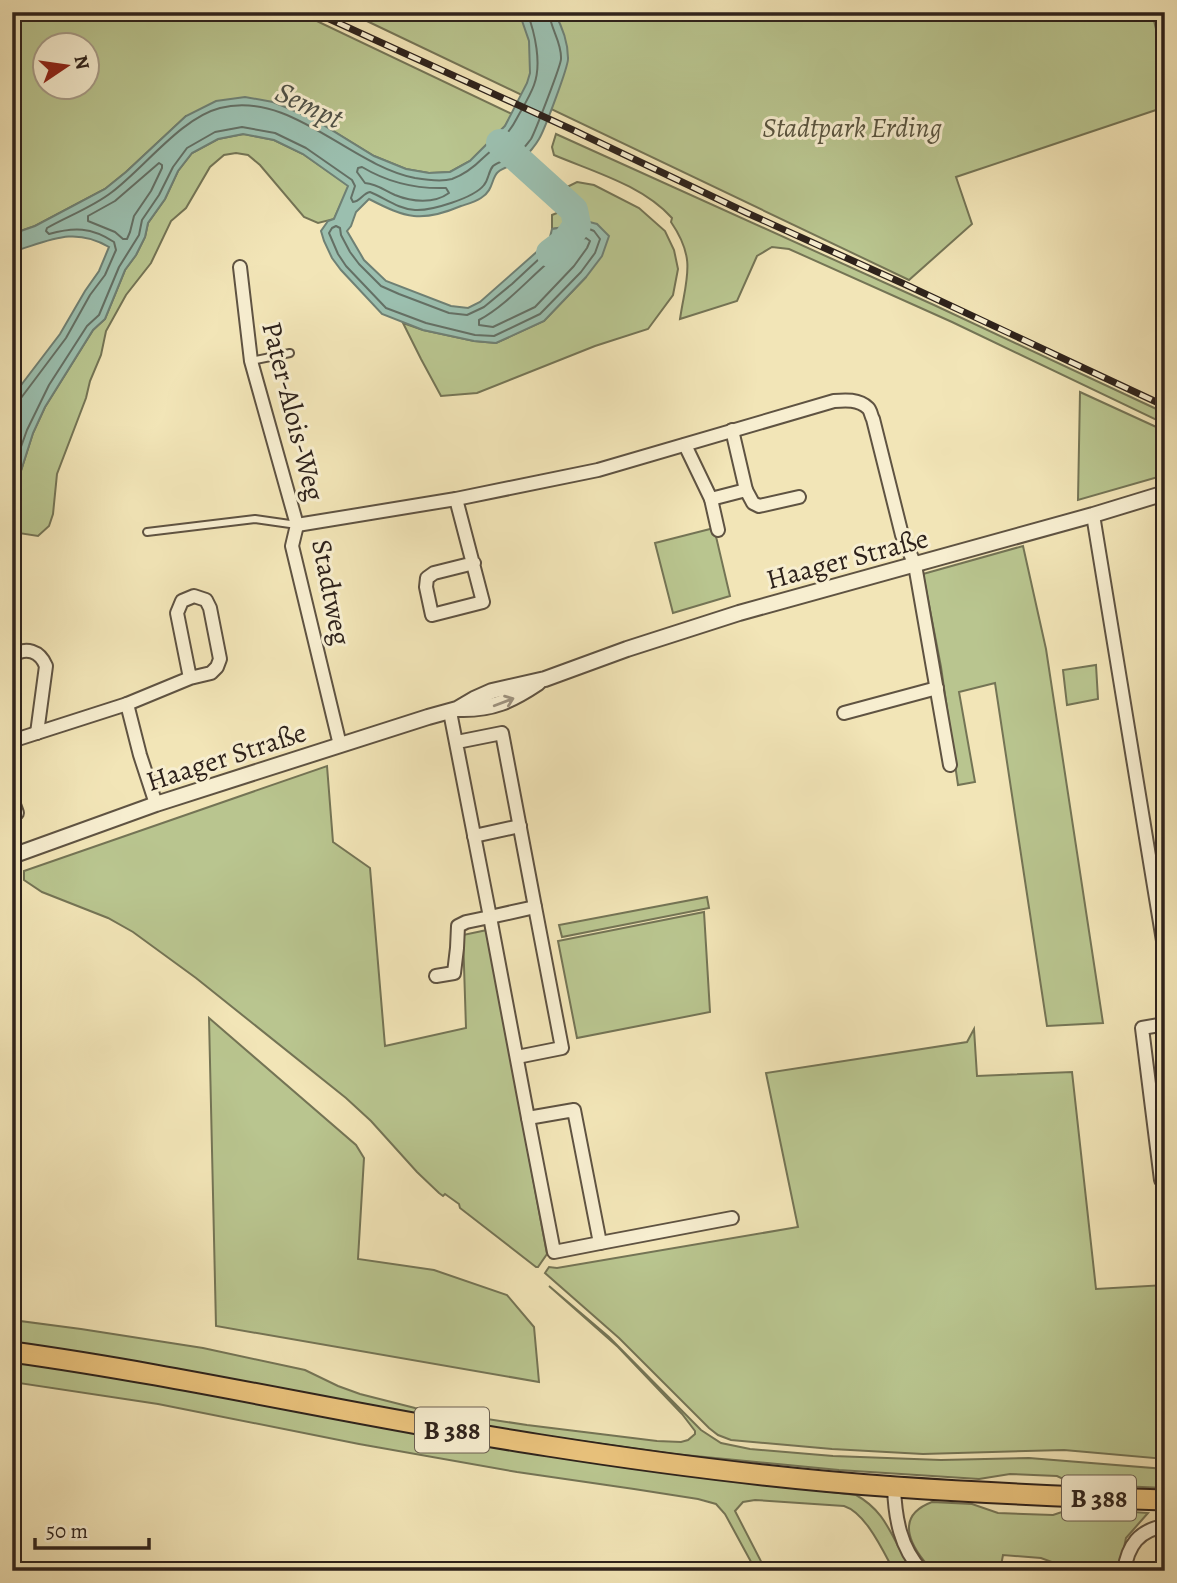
<svg xmlns="http://www.w3.org/2000/svg" width="1177" height="1583" viewBox="0 0 1177 1583" font-family="Alegreya,serif">
<style>
.green{fill:#b9c58f;stroke:#747455;stroke-width:2;fill-rule:evenodd}
.water{fill:#9bbfaf;stroke:#6f8074;stroke-width:2}
.lines{fill:none;stroke-linecap:round;stroke-linejoin:round}
.shore{stroke:#647065;stroke-width:2}
.river{stroke:#9bbfaf;stroke-width:28}
.service-casing{stroke:#5f5342;stroke-width:10}
.minor-casing{stroke:#5f5342;stroke-width:16}
.tertiary-casing{stroke:#5f5342;stroke-width:18}
.primary-casing{stroke:#2e221b;stroke-width:23}
.service{stroke:#f7eed0;stroke-width:6}
.minor{stroke:#f7eed0;stroke-width:12}
.tertiary{stroke:#f7eed0;stroke-width:14}
.primary{stroke:#e9c27c;stroke-width:19}
.rail-casing{stroke:#2e221b;stroke-width:7}
.rail{stroke:#f7eed0;stroke-width:4.5;stroke-dasharray:13;stroke-linecap:butt}
.oneway{stroke:#9d927f}
.labels{text-anchor:middle;stroke-width:6;stroke-linejoin:round;paint-order:stroke}
.shield{fill:#f7eed0;stroke:#6a5f51;stroke-width:2}
.shield-label{font-size:26px;font-weight:bold;fill:#2e221b}
.park-label{font-size:28px;font-style:italic;fill:#58533e;stroke:#f7eed0}
.street-label{font-size:28px;fill:#2e221b;stroke:#f7eed0}
.water-label{font-size:30px;font-style:italic;fill:#4f5147;stroke:#f7eed0}
</style>
<rect width="100%" height="100%" fill="#f2e5b7"/>
<filter id="stains"><feTurbulence type="fractalNoise" baseFrequency=".00286" numOctaves="4"/><feColorMatrix values="0 0 0 0 .2 0 0 0 0 .09 0 0 0 0 .02 0 0 0 .5 -.17"/></filter>
<radialGradient id="worn" r=".72"><stop offset=".6" stop-color="#630" stop-opacity="0"/><stop offset="1" stop-color="#630" stop-opacity=".3"/></radialGradient>
<g class="green">
<path d="M18,12H298L512,114L505,126L470,161L450,172L429,173L406,169L374,156L312,118L186,116L126,172L105,189L35,226L12,234V19ZM46,46H88V88H46Z"/>
<path d="M348,12H1152L1165,67V107L956,177L972,224L909,280Z"/>
<path d="M244,134L274,140L303,154L349,186L334,219L318,223L304,217L260,165L248,155L236,153L224,155L210,167L186,208L171,221L151,263L126,295L106,331L101,355L90,381L86,398L57,474L53,514L49,526L38,536L12,532V480L19,477L33,433L45,407L93,330L105,319L125,270L136,255L145,237L148,223L165,199L178,171L192,153L218,139Z"/>
<path d="M556,134L934,305L1165,413V424L952,322L789,249L772,247L757,256L737,301L680,319C686,278 697,260 671,222L672,218C642,185 594,172 554,155L552,147Z"/>
<path d="M577,182L594,185L639,208L665,231L674,250L678,269L673,295L648,329L595,346L477,393L441,396L421,359L403,323L423,330L474,341L496,343L544,321L586,277V221L577,225L552,229V215L579,204L564,194L565,188Z"/>
<path d="M1080,392L1165,431V475L1078,500Z"/>
<path d="M714,528L730,596L673,613L655,543Z"/>
<path d="M1023,546L1046,649L1103,1023L1047,1026L995,683L959,692L975,782L958,785L941,667L923,574Z"/>
<path d="M1096,665L1098,699L1067,705L1063,670Z"/>
<path d="M327,766L333,842L370,868L385,1046L466,1028L463,935L487,930L547,1254L538,1267H536L460,1208L459,1204L445,1194L443,1196L439,1193L417,1172L371,1121L346,1098L196,978L133,932L108,918L42,892L24,880V871Z"/>
<path d="M707,897L709,908L562,937L559,925Z"/>
<path d="M704,912L710,1012L577,1038L558,941Z"/>
<path d="M209,1018L356,1145L364,1158L358,1259L434,1270L507,1295L534,1327L539,1382L216,1326Z"/>
<path d="M974,1029L977,1076L1072,1072L1096,1289L1165,1285V1459L1064,1450L923,1454L832,1449L731,1440L718,1435L709,1428L619,1338L545,1273L549,1267L557,1268L798,1227L766,1073L967,1042Z"/>
<path d="M549,1286L609,1337L701,1430L721,1443L750,1449L833,1456L941,1460L1029,1458L1165,1469V1488L1074,1484L1057,1476L1010,1474L979,1479L839,1470L674,1454L524,1433L347,1402L181,1370L12,1342V1320L81,1329L203,1348L305,1370L338,1386L360,1394L415,1408L527,1425L657,1441L681,1442L688,1440L695,1434V1431L682,1414L618,1347Z"/>
<path d="M12,1361L114,1376L655,1471L856,1495C889,1513 892,1542 913,1571H894C883,1551 866,1513 844,1506L755,1500L743,1502L735,1511L766,1571H756L725,1514L716,1504L698,1499L634,1489L517,1472L359,1444L158,1404L12,1382Z"/>
<path d="M932,1502L972,1504L998,1513L1053,1515L1074,1508L1148,1513L1126,1538L1119,1571H1076L1041,1558L1003,1555L1000,1571H933C912,1549 892,1517 932,1502Z"/>
</g>
<path class="water" d="M519,12H554C562,26 568,42 568,58C569,65 544,131 539,139C535,146 527,155 522,160C515,166 504,166 498,172C491,178 494,190 481,198C475,202 467,204 461,206C421,223 406,218 369,199L356,212L351,226L347,231L364,260L386,281L451,306L468,308L480,302L549,241L552,229L577,225L586,221L597,224L609,236L602,256L586,277L544,321L496,343L474,341L423,330L382,314L341,270L332,258L324,241L321,231L328,221L334,219L348,186L303,154L274,140L243,134L218,139L192,153L178,171L165,199L148,223L145,237L136,255L125,270L105,319L93,330L45,407L33,433L19,477L12,480V397L60,334L85,291L99,271L109,247C73,226 49,241 12,252V234L35,226L105,189L126,172L186,116L216,101L245,97L273,102L312,118L374,156L406,169L429,173L450,172L470,161L505,126L527,83L530,73L529,41Z"/>
<g class="lines">
<g class="shore">
<path d="M159,163L162,165V168L151,191L134,216L130,232L127,239H123L115,232L88,221V216L115,201Z"/>
<path d="M358,168L362,167C387,182 416,189 446,188L449,193C434,204 412,202 395,195C384,190 377,184 365,183L357,172Z"/>
<path d="M336,226L340,228L341,235L350,252L359,264L381,286L399,294L449,313L467,315L484,307L512,284L554,245L559,235L587,228L594,231L600,239L595,253L581,272L540,314L494,336L475,335L426,323L386,308L346,266L338,254L329,233L332,228Z"/>
<path d="M586,238L590,241L587,248L574,266L535,307L493,327L479,325V320C503,307 523,285 543,267C552,259 561,253 566,242Z"/>
<path d="M12,401L17,400L21,398L66,338L90,295L105,275L116,250L114,242C91,227 74,227 49,234L46,231L47,228C68,216 93,207 112,192C145,167 181,118 220,108C291,90 349,165 415,178C427,180 441,182 452,179C463,175 475,166 483,158C497,146 509,134 517,118C523,107 530,96 534,85C542,64 535,33 527,12"/>
<path d="M12,472L27,430L49,385L87,326L99,315L119,267L139,235L142,220L159,195L173,167L187,148L215,132L242,127L275,133L306,148L352,180L355,186L351,198L353,202C360,202 363,193 370,192C385,198 398,209 415,210C431,211 474,198 484,185C489,179 488,172 493,166C500,160 510,161 517,155C522,151 527,144 531,139C535,132 561,65 561,59C562,42 550,28 549,12"/>
</g>
<path class="river" d="M500,143L574,210L577,225L566,241L550,253"/>
<g class="service-casing">
<g id="service">
<path d="M251,361L290,353"/>
<path d="M147,532L255,519L297,525"/>
</g>
</g>
<g class="minor-casing">
<g id="minor">
<path d="M240,267L251,361L297,525L292,546L340,745"/>
<path d="M685,445L711,499L746,490L732,430"/>
<path d="M746,490L753,503L759,506L799,497"/>
<path d="M456,499L483,602L432,615L426,587L427,578L434,573L474,563"/>
<path d="M711,499L718,530"/>
<path d="M1093,515L1165,953"/>
<path d="M297,525L456,499L598,470L834,401C845,400 859,399 868,408C871,411 871,416 873,419L902,535L915,565L950,765"/>
<path d="M12,656C26,646 40,651 46,666L37,733"/>
<path d="M127,704L190,678L177,613L182,601L194,596L206,600L210,608L220,659L217,667L211,673L190,678"/>
<path d="M450,712L490,917L535,907L502,733L457,742"/>
<path d="M844,713L937,688"/>
<path d="M12,738L18,739L127,704L140,755L156,804"/>
<path d="M12,799L17,813"/>
<path d="M474,836L520,826"/>
<path d="M436,976L454,973L457,948L458,926L466,922L490,917L528,1118"/>
<path d="M517,1057L562,1048L535,907"/>
<path d="M574,1110L600,1243L554,1252L528,1118Z"/>
<path d="M1161,1180L1142,1028L1165,1024"/>
<path d="M600,1243L732,1218"/>
<path d="M894,1487C895,1517 900,1548 922,1571"/>
<path d="M1124,1571C1128,1545 1139,1530 1165,1526"/>
</g>
</g>
<g class="tertiary-casing">
<g id="tertiary">
<path d="M459,709C492,710 511,701 538,683"/>
<path d="M12,856L156,804L428,717L457,709L474,699L492,691L545,679L627,649L739,613L1093,515L1165,493"/>
</g>
</g>
<g class="primary-casing">
<path id="primary" d="M12,1352C192,1377 369,1419 548,1446C663,1464 780,1479 896,1487C986,1493 1075,1497 1165,1500"/>
</g>
<use href="#service" class="service"/>
<use href="#minor" class="minor"/>
<use href="#tertiary" class="tertiary"/>
<use href="#primary" class="primary"/>
<g class="rail-casing">
<path id="rail" d="M314,12L573,130L747,213L902,283L1165,406"/>
</g>
<use href="#rail" class="rail"/>
</g>
<defs><path id="oneway-shaft" d="M-6 0H5M1.5-3L5.5 0L1.5 3" fill="none" stroke-width="1.6" stroke-linecap="round" stroke-linejoin="round" transform="scale(1.75)"/></defs>
<use class="oneway" href="#oneway-shaft" transform="translate(504 702) rotate(-21)"/>
<g class="labels">
<g class="shield">
<rect x="415" y="1407.5" width="74" height="45" rx="5"/>
<rect x="1062" y="1475.5" width="74" height="45" rx="5"/>
</g>
<g class="shield-label">
<text x="452" y="1439">B 388</text>
<text x="1099" y="1507">B 388</text>
</g>
<g class="park-label">
<text x="852" y="137">Stadtpark Erding</text>
</g>
<g class="street-label">
<text transform="translate(294 411) rotate(76)" y="10">Pater-Alois-Weg</text>
<text transform="translate(847 558) rotate(-15)" y="10">Haager Straße</text>
<text transform="translate(332 592) rotate(79)" y="10">Stadtweg</text>
<text transform="translate(226 756) rotate(-18)" y="10">Haager Straße</text>
</g>
<g class="water-label">
<text transform="translate(309 105) rotate(26)" y="10">Sempt</text>
</g>
</g>
<rect width="1177" height="1583" fill="none" stroke="#f2e5b7" stroke-width="42"/>
<rect x="14" y="14" width="1149" height="1555" fill="none" stroke="#2e221b" stroke-width="3.5"/>
<rect x="21" y="21" width="1135" height="1541" fill="none" stroke="#2e221b" stroke-width="2"/>
<g transform="translate(66 66) rotate(77)"><circle r="33" fill="#f7eed0" stroke="#a79c88" stroke-width="2"/>
<path d="M0-5L12 26L0 18L-12 26Z" fill="#8f2418"/>
<text y="-10" font-size="19" font-weight="bold" text-anchor="middle" fill="#2e221b">N</text>
</g>
<path d="M35 1538v10h114v-10" fill="none" stroke="#2e221b" stroke-width="3.5"/>
<text x="46" y="1538" font-size="21" fill="#2e221b" stroke="#f7eed0" stroke-width="5" paint-order="stroke">50 m</text>
<rect width="100%" height="100%" filter="url(#stains)"/>
<rect width="100%" height="100%" fill="url(#worn)"/>
</svg>
